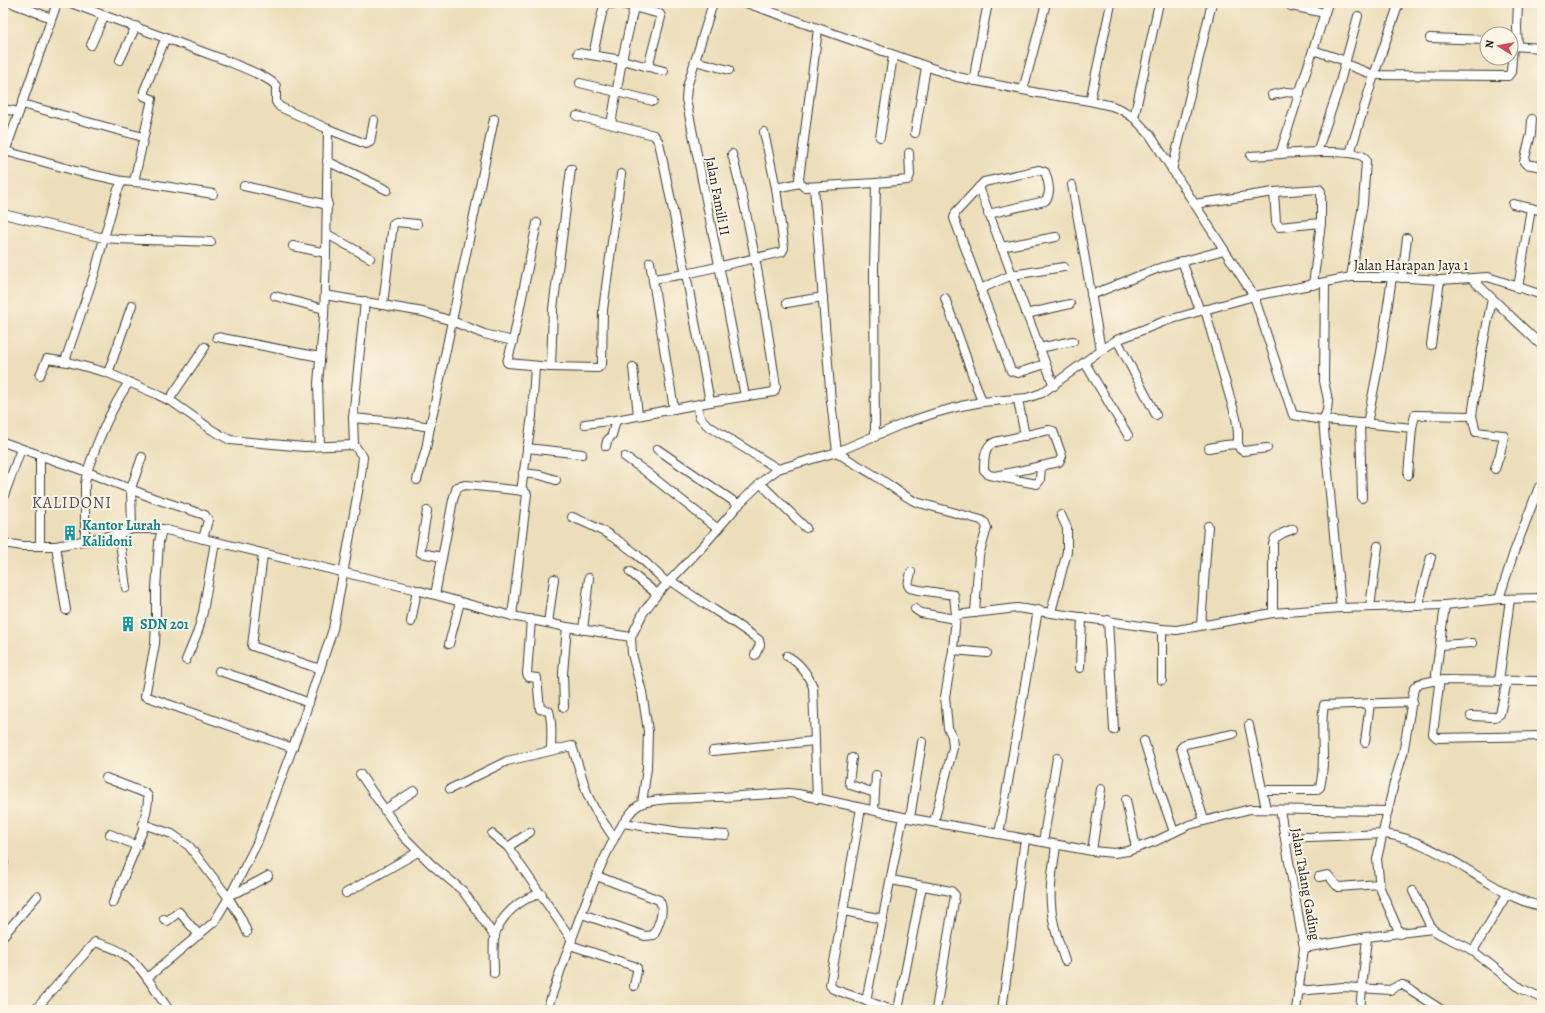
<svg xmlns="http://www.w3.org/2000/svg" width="1545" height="1013" viewBox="0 0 1545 1013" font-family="Alegreya,serif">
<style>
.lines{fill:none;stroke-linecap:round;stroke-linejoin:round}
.minor-casing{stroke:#3b3934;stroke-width:10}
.minor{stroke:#fff;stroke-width:8}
.labels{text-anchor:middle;stroke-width:4;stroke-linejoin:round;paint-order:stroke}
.street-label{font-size:14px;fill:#1c1c1c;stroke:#fcf5e5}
.culture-label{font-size:14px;font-weight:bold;fill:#0d838f;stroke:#fcf5e5;text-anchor:start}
.quarter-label{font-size:16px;letter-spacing:1px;fill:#574a5d;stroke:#fcf5e5}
</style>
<rect width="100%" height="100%" fill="#fcf5e5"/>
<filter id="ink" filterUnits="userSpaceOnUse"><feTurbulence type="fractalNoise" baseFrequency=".025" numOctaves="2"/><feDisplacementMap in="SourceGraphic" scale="8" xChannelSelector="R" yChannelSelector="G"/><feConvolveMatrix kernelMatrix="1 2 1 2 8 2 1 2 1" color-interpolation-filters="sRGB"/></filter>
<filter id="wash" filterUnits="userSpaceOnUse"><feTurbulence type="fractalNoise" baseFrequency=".012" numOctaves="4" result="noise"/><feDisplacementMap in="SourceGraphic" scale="16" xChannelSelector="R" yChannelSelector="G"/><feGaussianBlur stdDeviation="0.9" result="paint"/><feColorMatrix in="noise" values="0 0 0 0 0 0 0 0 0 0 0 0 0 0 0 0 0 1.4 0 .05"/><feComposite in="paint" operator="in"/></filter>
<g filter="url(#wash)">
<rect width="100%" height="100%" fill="#ecdeba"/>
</g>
<g filter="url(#ink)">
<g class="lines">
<g class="minor-casing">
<g id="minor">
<path d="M12,3L51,18"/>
<path d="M71,3C123,23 175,41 227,61C238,66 270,77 276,86V102L280,107L328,129L326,253L324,316L318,383L320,446"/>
<path d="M713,3L687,87L686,99C706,198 725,297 745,396"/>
<path d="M746,3L957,77L1038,93L1090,101L1112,106L1122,110L1134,118L1150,135L1254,296L1293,415L1323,420L1360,423L1362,498"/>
<path d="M1291,6L1325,13"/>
<path d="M818,29L799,179L800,183L804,187L876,183L874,268L875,437"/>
<path d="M1430,38L1487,40"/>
<path d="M91,45L104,16"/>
<path d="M1518,46L1517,28L1518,3"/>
<path d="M1313,50L1346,61"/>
<path d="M578,53L622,60L664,71"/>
<path d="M593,55L603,9L607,4H621L660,14L661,17L648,67"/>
<path d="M120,60L136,26"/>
<path d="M695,61L729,70"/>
<path d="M1345,64L1374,75L1506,76H1508L1511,72L1513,46L1542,48"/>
<path d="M974,81L976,64L988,3"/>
<path d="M580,83L653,101"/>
<path d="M1023,90L1046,3"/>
<path d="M1272,95L1287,92L1300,93"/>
<path d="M1090,101L1111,4"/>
<path d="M22,104L143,137"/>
<path d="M3,109L19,112"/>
<path d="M577,116L654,135L659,142L686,274L710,402L616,420L585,424"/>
<path d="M1134,118L1159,3"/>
<path d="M1532,119L1531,134L1524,162L1526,164L1542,167"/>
<path d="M611,124L622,60L634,7"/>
<path d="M328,129L366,144L370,142L374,120"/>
<path d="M915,133L926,67"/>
<path d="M880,137L893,56"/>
<path d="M5,151L76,171L122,181"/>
<path d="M1317,152L1337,93L1358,16"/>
<path d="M1350,153L1374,75L1399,3"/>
<path d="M1280,154L1328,3"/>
<path d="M1251,156C1274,155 1346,147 1364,157L1366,161L1363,204L1351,277"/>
<path d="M3,158L57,3"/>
<path d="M327,161L387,190"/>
<path d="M1172,170L1212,3"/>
<path d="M134,182L152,99L144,96V91L166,37"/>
<path d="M876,183L908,180L910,175L909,153"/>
<path d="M1072,185L1101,350"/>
<path d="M244,186L328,205"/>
<path d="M814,187L831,401L837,452C850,462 864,468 877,477C890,485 902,495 916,502L981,520L985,523L987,528L979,555L975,613"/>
<path d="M979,187L1054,386"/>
<path d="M776,188L800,183"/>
<path d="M1274,192L1276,222L1279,227L1321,223"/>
<path d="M1194,204L1274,192L1319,189L1321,191V223L1313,285"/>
<path d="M1513,204L1531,208"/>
<path d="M3,214L104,238L95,272L66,358L68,362L108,373L154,393L174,403L212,430L230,440L304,447L354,445L363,457L361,475L333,629L303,720L257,843L231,894L214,922L147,978"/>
<path d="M988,214L1045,201C1052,194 1048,180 1045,172L1039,170L984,182L956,212L954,218L1011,371L1018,373L1045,364"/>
<path d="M537,223L513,341L507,362L508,363L551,367L553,309L571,169"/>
<path d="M327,234L370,258"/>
<path d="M211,242C175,240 139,241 104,238L117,192L122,181L145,183L213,194"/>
<path d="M293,246L326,253"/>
<path d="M1001,247L1056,237"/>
<path d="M1182,261L1200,311"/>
<path d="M650,262L674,409"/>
<path d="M1402,278L1407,238"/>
<path d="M653,279L686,274L782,252L784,248L776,188L764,132"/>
<path d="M1472,279L1542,346"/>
<path d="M1325,283L1324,381L1328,400L1327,411L1323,420L1341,608"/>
<path d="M1518,288L1531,208L1542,211"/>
<path d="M980,289L1012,275L1064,267"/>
<path d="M325,295L423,312L452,321L494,119"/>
<path d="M1091,295L1156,269L1224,250"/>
<path d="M275,296L324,309"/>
<path d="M945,298L982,402"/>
<path d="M787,303L823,297"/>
<path d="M383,304L393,224L396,222L417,224"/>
<path d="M1205,309C1212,335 1219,361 1227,387C1233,410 1239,419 1238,444L1225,445L1209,448"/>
<path d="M1026,314L1070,304"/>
<path d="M217,337L320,357"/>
<path d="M1117,340L1156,415"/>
<path d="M1431,345L1440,280"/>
<path d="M1039,348L1073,341"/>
<path d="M1085,363L1128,435"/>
<path d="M551,367L598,368L602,364L603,310L621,174"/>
<path d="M633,367L638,415"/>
<path d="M108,373L132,305"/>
<path d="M40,375L47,359L68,362"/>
<path d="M129,382C110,410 98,439 87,472L153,498L205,515L208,520L203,539"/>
<path d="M169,400L205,347"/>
<path d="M1018,400L1025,436"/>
<path d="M710,402L774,392L776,387C765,309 752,230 732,154"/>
<path d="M698,405L699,416L707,425L778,469"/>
<path d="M1472,416L1476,432L1503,435L1504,436L1500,454L1495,469"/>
<path d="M353,418L406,423L430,427L426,449L417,480"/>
<path d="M1363,423L1412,428L1408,475"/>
<path d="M1367,424L1381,352L1392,277"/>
<path d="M430,427L452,321L484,334L513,341"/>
<path d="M1412,428L1415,415L1472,416L1481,355L1492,299"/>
<path d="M3,442L87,472L85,484V541"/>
<path d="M1238,444L1240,449L1243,451L1267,448"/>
<path d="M354,445L353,418L365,301"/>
<path d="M606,446L607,441L612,435L616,420"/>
<path d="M527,448L582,454"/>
<path d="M657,449L739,505"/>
<path d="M625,457L645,471L718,529"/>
<path d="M523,473L540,475L556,480"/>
<path d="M995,476L1059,462L1062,456L1053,431L1049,430L995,442C984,446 984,460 984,470L989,475L1037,484L1040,480L1041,466"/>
<path d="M760,483L806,528"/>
<path d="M521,491L532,416L535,366"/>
<path d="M3,498L21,449"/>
<path d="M427,511L420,552L421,553L442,557"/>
<path d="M572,517C587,523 601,529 614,538C634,550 650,567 667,583"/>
<path d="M132,529L131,488L142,457"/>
<path d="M162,529L159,542L156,589V623L155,644L145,696L293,748"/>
<path d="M119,534L126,588"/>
<path d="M3,543L23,546H56L119,534L132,529H162L413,589L512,616L567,627L631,637"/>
<path d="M40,546V456"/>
<path d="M56,546L66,610"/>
<path d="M263,554L252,646L320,669"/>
<path d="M630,572L657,594"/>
<path d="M911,572L908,585L910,588L919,590L954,595L956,615"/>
<path d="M670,580C699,601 730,619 759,640L760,645L755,655"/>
<path d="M435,595L453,500L457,487L466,485L524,491L527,494L512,616"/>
<path d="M1499,599L1514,552L1539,487"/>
<path d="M1418,606L1431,557"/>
<path d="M1370,607L1378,546"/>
<path d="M915,609L921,613L955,619"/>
<path d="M1051,612L1067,552V528L1061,515"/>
<path d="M1273,613V544L1275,538L1283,533L1293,529"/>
<path d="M531,619L527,674L529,677L537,678L540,709L549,711C553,723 551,738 551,750"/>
<path d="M1108,620L1114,730"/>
<path d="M411,622L417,590"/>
<path d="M548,623L554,579"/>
<path d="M1201,625L1208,526"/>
<path d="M583,630L589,578"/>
<path d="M449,644L460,602"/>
<path d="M1440,645L1472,643"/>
<path d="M953,650L987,653"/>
<path d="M787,656C799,662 808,675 813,687L817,799"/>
<path d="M186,660L198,631L203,612L215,542"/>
<path d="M1080,668L1082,617"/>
<path d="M219,671L266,686L309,703"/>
<path d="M1162,680V629"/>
<path d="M1499,681L1510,599"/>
<path d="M564,707L563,673L567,627"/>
<path d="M1471,716L1495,717L1500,714L1507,681"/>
<path d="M1249,725L1266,809"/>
<path d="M1540,736L1437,738L1433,734L1439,685L1437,680L1542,681"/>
<path d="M1144,741L1159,789L1174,832"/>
<path d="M1365,742L1370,703"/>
<path d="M713,751L815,741"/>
<path d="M852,758L849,782L851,785L875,793"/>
<path d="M360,774L403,836L432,865L463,891L495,937"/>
<path d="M106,778L145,793L148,796C149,807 143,819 143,830L113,903"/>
<path d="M450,789L507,761L572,746L588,796L594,808L614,838"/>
<path d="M1263,790H1316L1320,787C1327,759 1319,731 1324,705L1413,702"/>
<path d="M1126,800L1136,848"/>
<path d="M642,803L647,768L648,731L642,692L632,654L631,637L643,613L658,593L703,546L741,502L766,478L778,469L837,452L905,423L935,413L961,406L982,402L1027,398L1042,393L1101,350L1117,340L1165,321L1254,296L1351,277H1392L1440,280L1488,277L1542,295"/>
<path d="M861,808L830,985L833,989L892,1010"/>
<path d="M384,810L414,791"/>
<path d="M874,810L876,775"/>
<path d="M1280,810L1304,948L1296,1010"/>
<path d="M910,818L922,742"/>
<path d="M1204,820L1181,748L1185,744L1233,734"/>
<path d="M934,822L953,748L952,736L948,728L945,697L953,650L956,615L1017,608L1162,629L1177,630L1273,613L1341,608L1445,605L1499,599L1542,598"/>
<path d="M623,823L680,832L726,835"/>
<path d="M143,824L172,834L189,846L228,897L241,918L247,932"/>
<path d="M110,834L137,846"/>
<path d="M492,834L508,847L572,940"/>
<path d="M999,834L1038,610"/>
<path d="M1285,838L1385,834C1424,839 1458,865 1491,884C1507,894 1523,903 1542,906"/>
<path d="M1043,842L1057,758"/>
<path d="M1056,845C1054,864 1049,884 1051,904C1052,923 1059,943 1065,961"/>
<path d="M508,847L530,832"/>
<path d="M1092,851L1101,789"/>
<path d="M3,864L4,863"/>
<path d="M1319,877L1328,875L1336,885L1339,887L1379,884"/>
<path d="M891,880L951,891L955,895L936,1010"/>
<path d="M1413,891L1432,929"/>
<path d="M346,893L418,852"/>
<path d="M231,894L240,891L268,876"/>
<path d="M1507,894L1473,951L1520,988L1542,998"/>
<path d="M844,911L883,919"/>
<path d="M582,914L645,936L654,935C658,925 666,910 659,900L597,876"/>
<path d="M164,919L167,921L179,912L199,935"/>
<path d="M1400,934L1380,888L1377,859L1394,783L1403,754L1414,688L1418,684L1437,680L1436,674L1445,605"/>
<path d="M3,936L37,896"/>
<path d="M570,945L634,966L637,968V971L634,986"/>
<path d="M1304,948L1367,937L1432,929C1445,939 1460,942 1473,951"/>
<path d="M494,973C494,962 493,950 494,939C498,917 521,897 542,894"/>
<path d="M1298,991L1343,987L1390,990L1399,985H1403L1442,1010"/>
<path d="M866,1001L903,817"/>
<path d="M35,1010L95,942C104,945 116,948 124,954C143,967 155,991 169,1010"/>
<path d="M547,1010C559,975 612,812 643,803C659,798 678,799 694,798C726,797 757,795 788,793L798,794L903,817L999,834L1092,851L1114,853L1128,851L1156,841L1189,825L1250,809L1387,811"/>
<path d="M898,1010L922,886"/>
<path d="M1002,1010L1025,839"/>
<path d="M1360,1010L1367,937"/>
</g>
</g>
<use href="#minor" class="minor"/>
</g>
</g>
<defs>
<g id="building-bare" transform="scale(1.2)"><path d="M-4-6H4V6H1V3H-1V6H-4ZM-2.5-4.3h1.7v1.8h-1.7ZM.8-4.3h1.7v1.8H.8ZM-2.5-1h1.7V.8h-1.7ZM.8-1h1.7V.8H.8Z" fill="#0f9aa8" stroke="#fcf5e5" stroke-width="2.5" paint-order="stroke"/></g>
</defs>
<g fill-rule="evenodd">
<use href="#building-bare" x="70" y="533"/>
<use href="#building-bare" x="128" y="624"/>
</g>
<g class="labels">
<g class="street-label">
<text transform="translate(718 196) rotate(79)" y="5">Jalan Famili II</text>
<text x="1411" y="270">Jalan Harapan Jaya 1</text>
<text transform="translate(1306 884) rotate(80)" y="5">Jalan Talang Gading</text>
</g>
<g class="culture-label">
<text x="82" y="530">Kantor Lurah<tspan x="82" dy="16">Kalidoni</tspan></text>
<text x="140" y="629">SDN 201</text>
</g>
<g class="quarter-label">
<text x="72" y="508">KALIDONI</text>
</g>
</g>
<rect width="1545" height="1013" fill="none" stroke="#fcf5e5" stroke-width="16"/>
<g transform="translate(1499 46) rotate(281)"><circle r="19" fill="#fcf5e5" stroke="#a29e95"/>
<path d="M0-3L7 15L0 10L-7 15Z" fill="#d1495b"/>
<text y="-6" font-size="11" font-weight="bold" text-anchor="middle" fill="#1c1c1c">N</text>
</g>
</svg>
